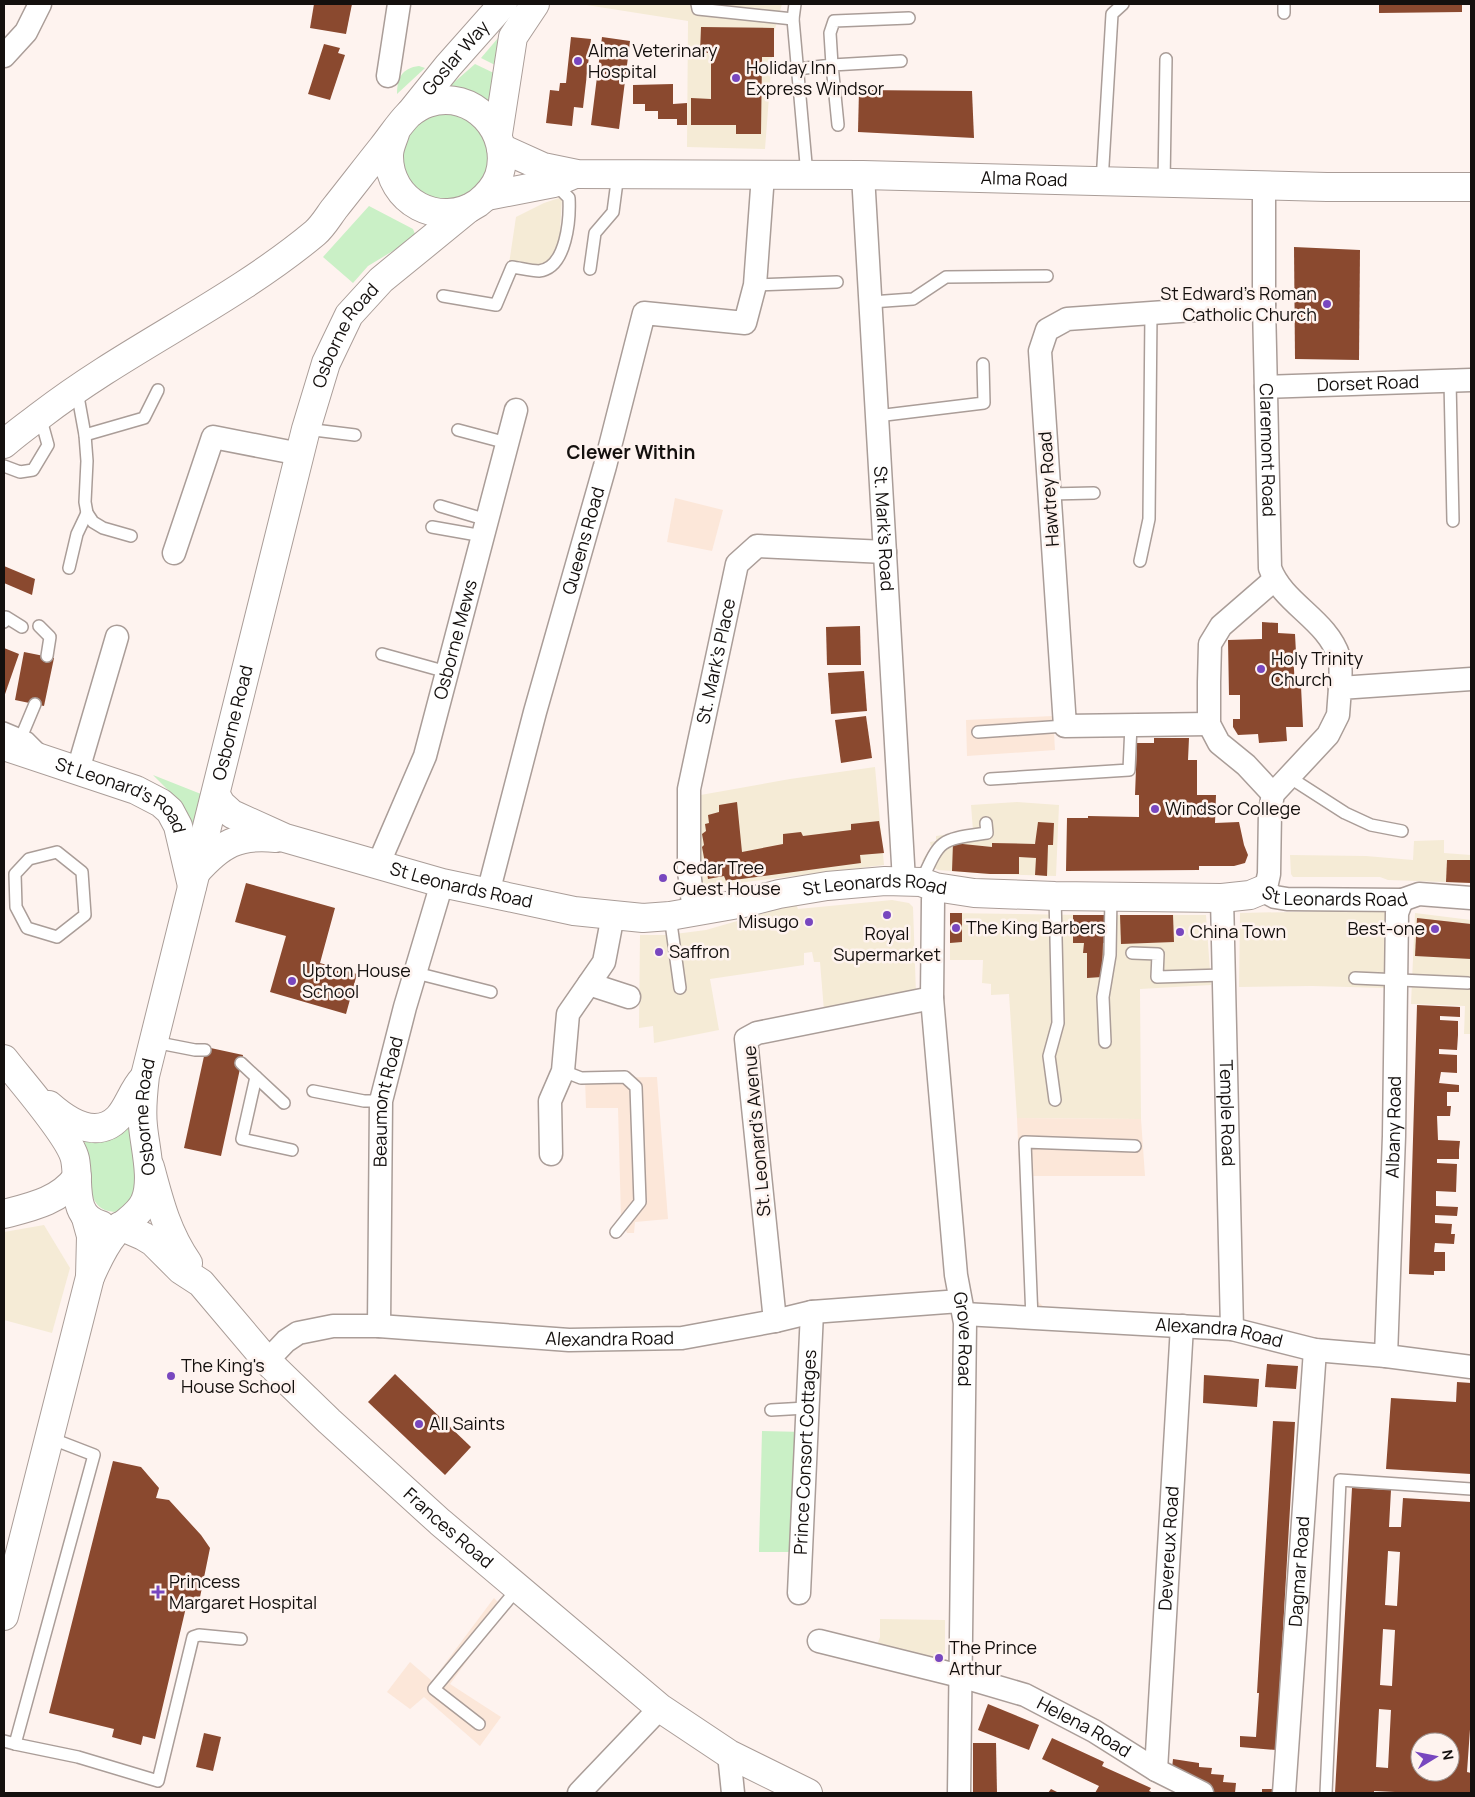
<svg xmlns="http://www.w3.org/2000/svg" width="1475" height="1797" viewBox="0 0 1475 1797" font-family="Manrope,sans-serif">
<style>
.commercial{fill:#f5ebd6}
.industrial{fill:#fce7d9}
.green{fill:#caf0c6}
.building{fill:#8a492f;fill-rule:evenodd}
.lines{fill:none;stroke-linecap:round;stroke-linejoin:round}
.lane-casing{stroke:#aa9d98;stroke-width:14}
.street-casing{stroke:#aa9d98;stroke-width:25}
.secondary-casing{stroke:#aa9d98;stroke-width:30}
.primary-casing{stroke:#aa9d98;stroke-width:30}
.lane{stroke:#fff;stroke-width:11}
.street{stroke:#fff;stroke-width:22}
.secondary{stroke:#fff;stroke-width:28}
.primary{stroke:#fff;stroke-width:28}
.poi-dot{fill:#7847bf;stroke:#fef3ef;stroke-width:2}
.labels{text-anchor:middle;stroke-width:5;stroke-linejoin:round;paint-order:stroke}
.poi-label{font-size:18px;fill:#14100e;stroke:#fef3ef;text-anchor:start}
.street-label{font-size:18px;fill:#14100e;stroke:#fef3ef}
.neighbourhood-label{font-size:19px;font-weight:bold;fill:#14100e;stroke:#fef3ef}
</style>
<rect width="100%" height="100%" fill="#fef3ef"/>
<g class="commercial">
<path d="M580,4H782L774,32L765,149L687,147L688,21Z"/>
<path d="M562,197L560,233L557,263L551,267L509,264L516,217L544,203Z"/>
<path d="M875,767L884,865L706,887L701,885L695,796L790,779Z"/>
<path d="M1017,802L1059,805L1056,876L990,874L938,870L922,861L931,847L930,842L936,841V836L973,831L971,805Z"/>
<path d="M1444,840V853L1471,855V883L1388,880L1380,877H1293L1291,874L1290,855L1366,856L1413,860L1414,841Z"/>
<path d="M892,900L909,903L913,907L916,994L824,1011L820,962H814L812,952L804,953V965L710,979L719,1030L654,1043L653,1026L639,1028L640,935H667L706,930L796,904L798,909Z"/>
<path d="M1386,910L1384,961L1387,963L1385,988L1312,986L1239,987L1240,913Z"/>
<path d="M950,913L1084,915H1206L1211,985L1140,989L1141,1119L1017,1118L1009,994L991,995V984L982,983L983,960H950Z"/>
<path d="M1415,913L1471,920V1034H1464L1465,1006L1411,1004Z"/>
<path d="M44,1225L70,1268L52,1333L4,1320V1232Z"/>
<path d="M880,1619L945,1620V1654L939,1657L933,1666L875,1650L880,1637Z"/>
</g>
<g class="industrial">
<path d="M675,498L723,510L712,551L667,542Z"/>
<path d="M1053,716L1055,750L967,756L966,720Z"/>
<path d="M657,1077L668,1219L635,1222L634,1233H627L621,1217L618,1108H586L585,1078Z"/>
<path d="M1017,1118L1141,1119L1145,1176H1030L1036,1300L1046,1309L1025,1307Z"/>
<path d="M494,1598L505,1609L450,1684L501,1717L480,1746L424,1697L410,1709L387,1692L410,1662L432,1681Z"/>
</g>
<g class="green">
<path d="M527,4L499,67L481,58Z"/>
<path d="M475,64L498,75L491,106L453,91L451,85Z"/>
<path d="M419,66L425,68L397,94C397,78 402,68 419,66Z"/>
<path d="M453,114L469,119L490,143L492,176L461,208L406,189L401,145L409,131L422,120L437,115Z"/>
<path d="M369,206L413,229L415,234L411,240L368,266L353,283L323,257Z"/>
<path d="M153,775L201,794L191,833L168,790Z"/>
<path d="M128,1125L131,1127L142,1185L122,1212C89,1214 91,1191 89,1166C88,1157 86,1148 84,1139Z"/>
<path d="M762,1431L804,1432L802,1552H759Z"/>
</g>
<g class="building">
<path d="M314,4H352L346,34L310,28Z"/>
<path d="M1379,4H1462V12L1379,13Z"/>
<path d="M701,27L774,28V57H762L761,134H736V125H691V98L711,99V53H700Z"/>
<path d="M571,37L591,39L583,108L574,107L572,126L546,123L550,90L559,91L560,83H566Z"/>
<path d="M602,37L630,41L619,129L591,125Z"/>
<path d="M324,44L340,48L338,53L345,55L330,100L308,94Z"/>
<path d="M673,84V104L687,103V125H677V119H658V111H645V104H633V85Z"/>
<path d="M859,90L972,91L974,138L858,132Z"/>
<path d="M1294,247L1360,250L1359,360L1295,359Z"/>
<path d="M4,566L35,579L32,595L4,583Z"/>
<path d="M1262,622L1278,623V633L1295,634L1296,653H1293L1295,686H1301L1303,727H1286L1287,741L1259,743L1258,734L1238,735L1233,727V719H1240V695H1229L1228,640L1262,639Z"/>
<path d="M860,626L861,665H827L826,627Z"/>
<path d="M4,648L19,654L4,697Z"/>
<path d="M24,652L54,658L44,706L15,700Z"/>
<path d="M864,671L867,711L831,714L828,673Z"/>
<path d="M866,716L872,758L841,763L835,720Z"/>
<path d="M1154,738H1189L1188,760H1197V795H1216L1215,823L1239,822L1244,845L1248,855L1245,863L1234,866H1199V870L1066,871L1067,818H1088V816L1139,817V795H1135L1137,743H1154Z"/>
<path d="M737,802L742,852L783,844V834L801,832L803,836L851,830V824L879,821L884,853L860,855L861,863L726,881L724,876L708,879L702,847L704,845L702,834L706,831L705,824L709,823L708,815L719,812V805Z"/>
<path d="M1038,822L1054,823L1053,845H1048L1047,876L1035,875L1036,858L1019,857V874H990L952,871L953,843L992,847V843L1035,844Z"/>
<path d="M1447,860H1471V883L1446,882Z"/>
<path d="M246,883L335,908L320,963L357,974L346,1014L270,992L286,936L235,922Z"/>
<path d="M950,913H962V942L950,943Z"/>
<path d="M1073,915H1106V943H1103L1102,977L1087,978V953H1083L1084,943H1073Z"/>
<path d="M1120,915H1173L1174,942L1121,944Z"/>
<path d="M1417,918L1471,924V959L1415,956Z"/>
<path d="M1417,1005L1460,1007V1017L1440,1016V1020L1458,1021V1035L1457,1050L1439,1049V1054L1457,1055V1073L1441,1072L1439,1083L1459,1085V1092H1447V1106H1451L1450,1116H1437L1438,1140L1460,1141L1459,1150V1159H1437V1163L1457,1164L1456,1192L1436,1191V1206L1458,1207L1457,1216L1435,1215V1223L1452,1224L1451,1234H1455L1454,1244L1435,1243L1434,1252H1445V1271H1434V1275L1409,1274Z"/>
<path d="M206,1047L243,1055L221,1156L184,1148Z"/>
<path d="M1267,1364L1298,1366L1296,1389L1265,1387Z"/>
<path d="M395,1374L471,1447L445,1475L368,1402Z"/>
<path d="M1204,1375L1259,1379L1257,1407L1203,1403Z"/>
<path d="M1457,1382L1471,1383V1474L1386,1469L1391,1398L1456,1402Z"/>
<path d="M1273,1421L1295,1422L1276,1750L1240,1747V1736L1256,1737L1259,1693H1257Z"/>
<path d="M113,1461L141,1467L159,1488L156,1498L169,1500L201,1535L210,1548L198,1607L187,1603L155,1739L143,1736L141,1745L112,1737L114,1729L49,1713Z"/>
<path d="M1352,1488L1391,1490L1389,1527H1401L1403,1498L1471,1502V1715L1467,1772L1471,1773V1793H1416L1374,1791V1793H1335ZM1388,1551L1400,1552L1397,1606L1385,1605ZM1383,1629L1395,1630L1392,1686L1380,1685ZM1379,1709L1391,1710L1388,1768L1376,1767ZM1420,1742H1450V1772H1420Z"/>
<path d="M988,1704L1039,1725L1029,1750L978,1730Z"/>
<path d="M204,1733L221,1737L213,1771L196,1767Z"/>
<path d="M1052,1738L1104,1762L1102,1766L1151,1788L1149,1791L1154,1793H1095L1099,1786L1042,1759Z"/>
<path d="M973,1743H996L997,1793H973Z"/>
<path d="M1173,1759L1199,1763V1767L1212,1768L1211,1774L1224,1775L1223,1782L1236,1783L1235,1793H1210L1171,1778Z"/>
<path d="M1051,1789L1059,1793H1048Z"/>
<rect x="1262" y="1789" width="14" height="4"/>
</g>
<g class="lines">
<g class="lane-casing">
<g id="lane">
<path d="M697,4L698,9L793,19"/>
<path d="M795,4L793,19L807,175"/>
<path d="M1284,13V4"/>
<path d="M797,69L832,65L830,33L834,21L909,18"/>
<path d="M838,125L832,65L901,61"/>
<path d="M1102,182L1112,14L1123,4"/>
<path d="M1164,183L1166,59"/>
<path d="M590,269L595,233L613,212L618,174"/>
<path d="M755,285L837,282"/>
<path d="M443,296L496,305L512,267C520,268 531,271 539,271C567,268 570,218 569,198L554,183"/>
<path d="M871,302L913,299L946,277L1047,276"/>
<path d="M1450,381L1453,521"/>
<path d="M77,391L85,435L87,461L85,502L87,513L93,522L103,528L131,536"/>
<path d="M877,416L984,403L983,364"/>
<path d="M306,429L355,435"/>
<path d="M458,430L507,443"/>
<path d="M85,435L144,418L158,390"/>
<path d="M4,466L20,472L33,470L48,445L40,416"/>
<path d="M1050,494L1094,493"/>
<path d="M440,506L487,520"/>
<path d="M432,527L483,536"/>
<path d="M1140,561L1149,519L1151,313"/>
<path d="M69,568L77,534L87,513"/>
<path d="M4,622L6,617L22,627"/>
<path d="M39,626L50,637L47,656"/>
<path d="M382,654L447,672"/>
<path d="M4,728L28,738L40,750"/>
<path d="M978,732L1065,726"/>
<path d="M22,735L35,704"/>
<path d="M1289,777L1345,813L1371,825L1402,831"/>
<path d="M990,779L1129,770L1131,725"/>
<path d="M57,852L82,872L85,915L57,937L27,928L16,907L15,874L29,859Z"/>
<path d="M921,882C941,838 939,840 987,833L986,823"/>
<path d="M670,916L680,988"/>
<path d="M1132,953L1158,954L1157,977L1223,975"/>
<path d="M416,973L491,992"/>
<path d="M1355,978L1468,983"/>
<path d="M154,1042L195,1050H205"/>
<path d="M1105,1042L1103,997L1110,955L1111,896"/>
<path d="M241,1063L284,1103"/>
<path d="M563,1071L581,1078L625,1077L636,1087L640,1202L616,1232"/>
<path d="M256,1077L242,1139L292,1150"/>
<path d="M313,1091L364,1101H381"/>
<path d="M1055,1100L1049,1056L1058,1023L1055,896"/>
<path d="M1032,1319L1025,1142L1135,1146"/>
<path d="M771,1410L806,1408"/>
<path d="M479,1724L434,1689L518,1588"/>
<path d="M4,1741L15,1744L94,1455L50,1438"/>
<path d="M15,1744L78,1757L158,1781L193,1637L199,1635L241,1639"/>
<path d="M1326,1793L1340,1480L1471,1489"/>
</g>
</g>
<g class="street-casing">
<g id="street">
<path d="M4,56L26,32L40,4"/>
<path d="M388,76L399,4"/>
<path id="s1" d="M863,175L904,881"/>
<path id="s2" d="M1264,185V305L1270,568C1283,604 1327,619 1339,657C1342,666 1340,678 1340,688"/>
<path id="s3" d="M1266,387L1471,380"/>
<path d="M174,553L213,437L300,454"/>
<path id="s4" d="M1471,679L1340,688L1338,715L1328,735L1273,794L1270,811L1269,874L1267,883L1262,890L1275,897L1287,899L1402,900L1419,894L1471,898"/>
<path d="M1209,724L1065,726L1040,351L1047,330L1067,319L1264,305"/>
<path d="M78,770L117,637"/>
<path d="M1273,794L1246,765L1219,743L1209,724V682L1210,644L1221,626L1274,580"/>
<path id="s5" d="M378,865L425,756L516,410"/>
<path id="s6" d="M935,887L933,900L932,998L956,1275L965,1323L959,1793"/>
<path id="s7" d="M488,893L535,712L605,466L644,313L745,323L755,285L763,175"/>
<path id="s8" d="M1222,898L1232,1329"/>
<path id="s9" d="M694,912L689,871V789L737,564L757,546L885,552"/>
<path d="M589,984L629,997"/>
<path d="M551,1154L550,1101L563,1071L568,1014L604,962L613,915"/>
<path id="s10" d="M964,1314L1232,1329L1315,1350L1386,1356L1471,1367"/>
<path d="M775,1321L746,1039L757,1033L932,998"/>
<path id="s11" d="M379,1326L381,1101L405,1007L442,883"/>
<path id="s12" d="M1386,1356L1394,1136L1397,913L1402,900"/>
<path id="s13" d="M267,1361L286,1341L298,1333L333,1326H379L569,1340L682,1338L775,1321L812,1312L960,1301"/>
<path id="s14" d="M799,1593L812,1312"/>
<path id="s15" d="M819,1641L960,1676L1025,1695L1094,1731L1156,1770L1202,1793"/>
<path d="M729,1754L733,1793"/>
<path id="s16" d="M1156,1770L1182,1326"/>
<path d="M579,1793L660,1708"/>
<path id="s17" d="M1284,1793L1315,1350"/>
</g>
</g>
<g class="secondary-casing">
<g id="secondary">
<path id="s18" d="M501,148L543,167L577,174L863,175L1327,187H1471"/>
<path d="M487,196L554,183L575,174"/>
<path id="s19" d="M4,746L136,790L161,803L170,811L178,826L192,886"/>
<path id="s20" d="M216,795L221,804L232,814L285,838L442,883L574,911L613,915L643,918L670,916L744,903L779,894L827,886L885,881L921,882L935,887L974,893L1055,896L1222,898L1250,895L1262,890"/>
<path d="M196,872C221,844 238,834 276,838"/>
<path d="M150,1167C159,1201 167,1233 188,1263"/>
<path d="M4,1214C31,1207 60,1201 77,1177"/>
<path id="s21" d="M120,1226L143,1236L153,1242L181,1270L201,1283L267,1361L329,1421L440,1522L660,1708L729,1754L808,1793"/>
</g>
</g>
<g class="primary-casing">
<g id="primary">
<path id="s22" d="M411,112L448,66L503,4"/>
<path d="M498,134L513,37L535,4"/>
<path d="M4,444C15,434 29,424 41,415C128,348 231,303 315,233C323,226 328,217 334,209C350,189 366,168 382,148C391,137 399,124 409,114C414,110 422,105 428,103C473,88 513,133 499,176C495,187 487,196 478,203C440,229 388,202 389,155C389,147 394,138 396,130"/>
<path d="M4,1059C20,1080 70,1136 75,1159C80,1183 70,1217 101,1225"/>
<path d="M49,1105C66,1120 96,1141 118,1118C128,1108 132,1091 143,1079"/>
<path id="s23" d="M90,1277C97,1262 103,1247 114,1234C123,1222 139,1216 145,1201C154,1180 145,1148 143,1126C141,1109 143,1093 145,1076L306,429L326,363L349,315L381,280L468,209"/>
<path d="M4,1616L90,1277L91,1236L86,1218"/>
</g>
</g>
<use href="#lane" class="lane"/>
<use href="#street" class="street"/>
<use href="#secondary" class="secondary"/>
<use href="#primary" class="primary"/>
</g>
<g class="poi-dot">
<circle cx="578" cy="61" r="5"/>
<circle cx="736" cy="78" r="5"/>
<circle cx="1327" cy="304" r="5"/>
<circle cx="1261" cy="669" r="5"/>
<circle cx="1155" cy="809" r="5"/>
<circle cx="663" cy="878" r="5"/>
<circle cx="887" cy="915" r="5"/>
<circle cx="809" cy="922" r="5"/>
<circle cx="956" cy="928" r="5"/>
<circle cx="1435" cy="929" r="5"/>
<circle cx="1180" cy="932" r="5"/>
<circle cx="659" cy="952" r="5"/>
<circle cx="292" cy="981" r="5"/>
<circle cx="171" cy="1376" r="5"/>
<circle cx="419" cy="1424" r="5"/>
<path d="M155.5 1584.5h5v5h5v5h-5v5h-5v-5h-5v-5h5z"/>
<circle cx="939" cy="1658" r="5"/>
</g>
<g class="labels">
<g class="poi-label">
<text x="588" y="57">Alma Veterinary<tspan x="588" dy="21">Hospital</tspan></text>
<text x="746" y="74">Holiday Inn<tspan x="746" dy="21">Express Windsor</tspan></text>
<text x="1317" y="300" text-anchor="end">St Edward's Roman<tspan x="1317" dy="21">Catholic Church</tspan></text>
<text x="1271" y="665">Holy Trinity<tspan x="1271" dy="21">Church</tspan></text>
<text x="1165" y="815">Windsor College</text>
<text x="673" y="874">Cedar Tree<tspan x="673" dy="21">Guest House</tspan></text>
<text x="799" y="928" text-anchor="end">Misugo</text>
<text x="966" y="934">The King Barbers</text>
<text x="1425" y="935" text-anchor="end">Best-one</text>
<text x="1190" y="938">China Town</text>
<text x="887" y="940" text-anchor="middle">Royal<tspan x="887" dy="21">Supermarket</tspan></text>
<text x="669" y="958">Saffron</text>
<text x="302" y="977">Upton House<tspan x="302" dy="21">School</tspan></text>
<text x="181" y="1372">The King's<tspan x="181" dy="21">House School</tspan></text>
<text x="429" y="1430">All Saints</text>
<text x="169" y="1588">Princess<tspan x="169" dy="21">Margaret Hospital</tspan></text>
<text x="949" y="1654">The Prince<tspan x="949" dy="21">Arthur</tspan></text>
</g>
<g class="street-label">
<text dy="6" stroke="none"><textPath href="#s22" startOffset="70">Goslar Way</textPath></text>
<text dy="6" stroke="none"><textPath href="#s18" startOffset="528">Alma Road</textPath></text>
<text dy="6" stroke="none"><textPath href="#s23" startOffset="990">Osborne Road</textPath></text>
<text dy="6" stroke="none"><textPath href="#s3" startOffset="102">Dorset Road</textPath></text>
<text dy="6" stroke="none"><textPath href="#s2" startOffset="265">Claremont Road</textPath></text>
<text transform="translate(1049 489) rotate(-94)" y="6">Hawtrey Road</text>
<text dy="6" stroke="none"><textPath href="#s1" startOffset="354">St. Mark's Road</textPath></text>
<text dy="6" stroke="none"><textPath href="#s7" startOffset="365">Queens Road</textPath></text>
<text dy="6" stroke="none"><textPath href="#s5" startOffset="239">Osborne Mews</textPath></text>
<text dy="6" stroke="none"><textPath href="#s9" startOffset="254">St. Mark's Place</textPath></text>
<text dy="6" stroke="none"><textPath href="#s23" startOffset="585">Osborne Road</textPath></text>
<text dy="6" stroke="none"><textPath href="#s19" startOffset="129">St Leonard's Road</textPath></text>
<text dy="6" stroke="none"><textPath href="#s20" startOffset="266">St Leonards Road</textPath></text>
<text dy="6" stroke="none"><textPath href="#s20" startOffset="686">St Leonards Road</textPath></text>
<text dy="6" stroke="none"><textPath href="#s4" startOffset="434">St Leonards Road</textPath></text>
<text dy="6" stroke="none"><textPath href="#s11" startOffset="225">Beaumont Road</textPath></text>
<text dy="6" stroke="none"><textPath href="#s8" startOffset="215">Temple Road</textPath></text>
<text dy="6" stroke="none"><textPath href="#s23" startOffset="180">Osborne Road</textPath></text>
<text dy="6" stroke="none"><textPath href="#s12" startOffset="229">Albany Road</textPath></text>
<text transform="translate(757 1131) rotate(-95)" y="6">St. Leonard's Avenue</text>
<text dy="6" stroke="none"><textPath href="#s10" startOffset="256">Alexandra Road</textPath></text>
<text dy="6" stroke="none"><textPath href="#s13" startOffset="355">Alexandra Road</textPath></text>
<text dy="6" stroke="none"><textPath href="#s6" startOffset="454">Grove Road</textPath></text>
<text dy="6" stroke="none"><textPath href="#s14" startOffset="141">Prince Consort Cottages</textPath></text>
<text dy="6" stroke="none"><textPath href="#s21" startOffset="449">Frances Road</textPath></text>
<text dy="6" stroke="none"><textPath href="#s16" startOffset="222">Devereux Road</textPath></text>
<text dy="6" stroke="none"><textPath href="#s17" startOffset="222">Dagmar Road</textPath></text>
<text dy="6" stroke="none"><textPath href="#s15" startOffset="280">Helena Road</textPath></text>
</g>
<g class="neighbourhood-label">
<text x="631" y="459">Clewer Within</text>
</g>
</g>
<rect width="1475" height="1797" fill="none" stroke="#14100e" stroke-width="10"/>
<g transform="translate(1435 1757) rotate(80)"><circle r="24" fill="#fef3ef" stroke="#a09895"/>
<path d="M0-4L9 19L0 12L-9 19Z" fill="#7847bf"/>
<text y="-8" font-size="14" font-weight="bold" text-anchor="middle" fill="#14100e">N</text>
</g>
</svg>
